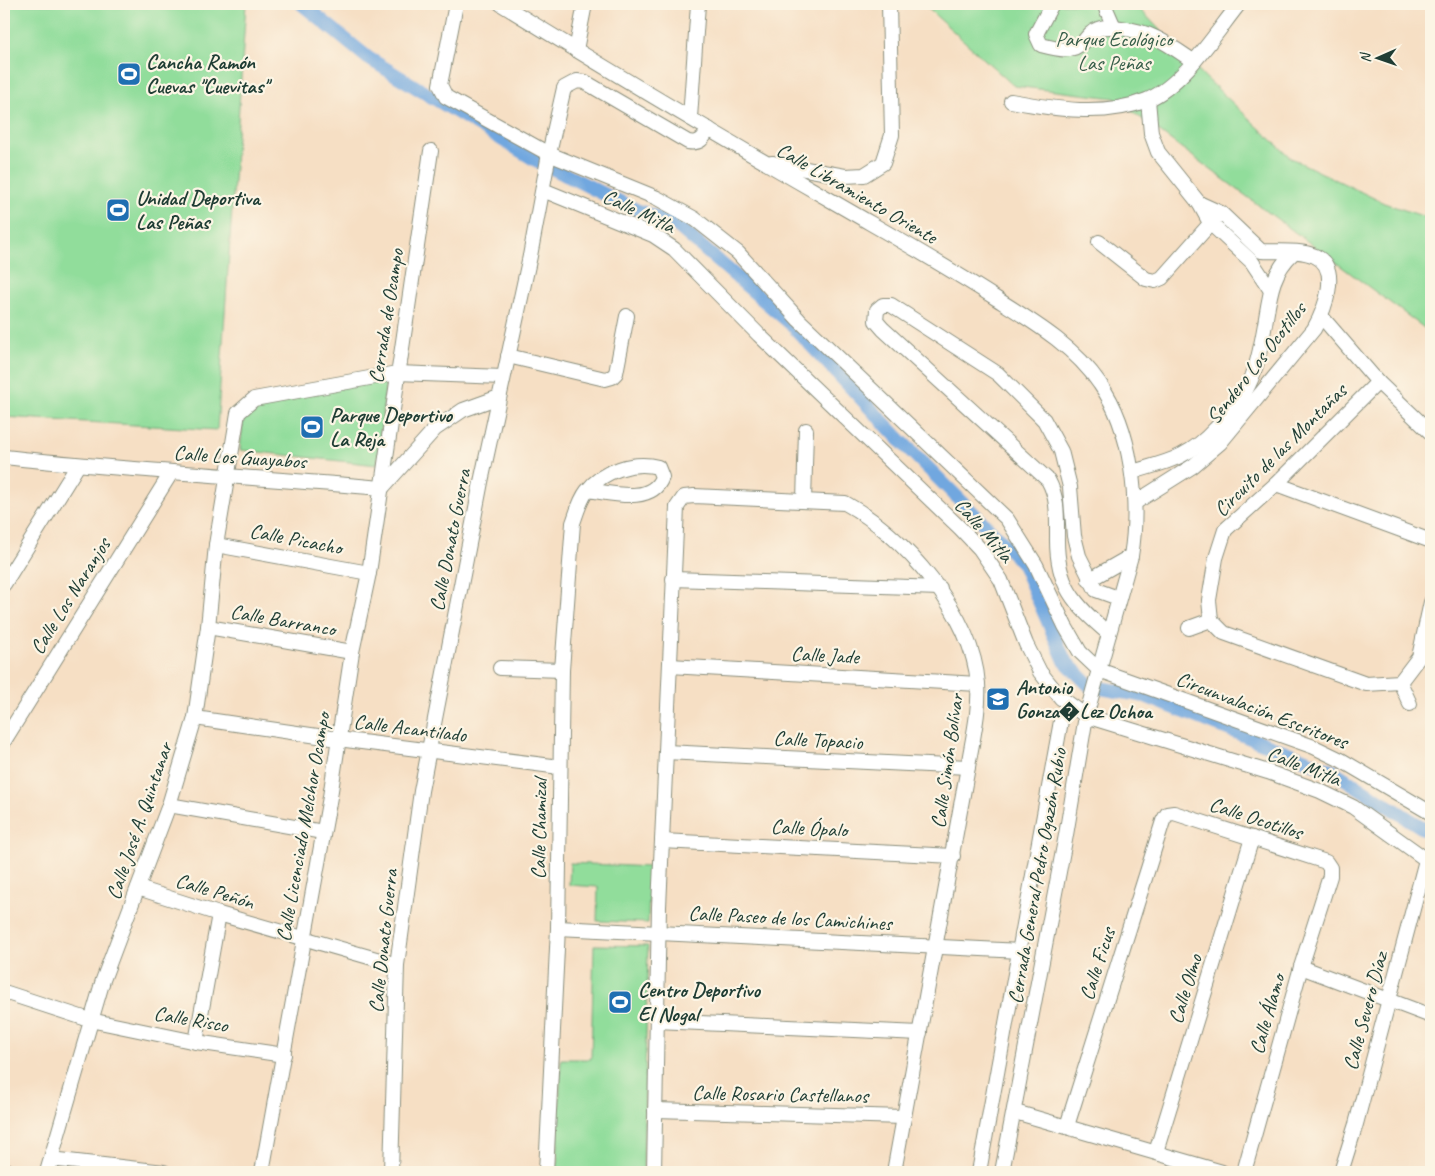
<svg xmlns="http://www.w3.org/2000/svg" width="1435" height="1176" viewBox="0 0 1435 1176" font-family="Caveat,sans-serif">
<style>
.green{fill:#91dd9b;stroke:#588d68}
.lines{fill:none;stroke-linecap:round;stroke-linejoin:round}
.canal{stroke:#71a7df;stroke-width:14}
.minor-casing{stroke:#8a8e7c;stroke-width:16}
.minor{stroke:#fff;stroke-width:14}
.labels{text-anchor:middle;stroke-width:4.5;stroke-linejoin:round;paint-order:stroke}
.park-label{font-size:21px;fill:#365d49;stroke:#fcf5e5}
.poi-label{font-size:21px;font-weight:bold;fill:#1f3d34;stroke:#fcf5e5;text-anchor:start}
.street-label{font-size:21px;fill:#1f3d34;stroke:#fcf5e5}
</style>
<rect width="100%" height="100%" fill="#fcf5e5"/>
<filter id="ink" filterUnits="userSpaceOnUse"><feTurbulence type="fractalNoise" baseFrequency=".02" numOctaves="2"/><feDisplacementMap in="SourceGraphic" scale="10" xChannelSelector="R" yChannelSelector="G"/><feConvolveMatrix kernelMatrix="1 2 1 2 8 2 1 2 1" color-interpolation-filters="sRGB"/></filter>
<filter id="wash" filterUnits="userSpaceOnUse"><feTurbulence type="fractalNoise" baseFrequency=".0096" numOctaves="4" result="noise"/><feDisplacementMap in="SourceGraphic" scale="20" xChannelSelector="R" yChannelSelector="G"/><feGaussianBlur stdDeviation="1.12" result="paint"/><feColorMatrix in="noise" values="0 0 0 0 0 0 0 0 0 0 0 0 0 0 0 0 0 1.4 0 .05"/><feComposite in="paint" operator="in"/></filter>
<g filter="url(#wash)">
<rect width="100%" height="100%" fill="#f6dfc4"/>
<g class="green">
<path d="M4,4H246L217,430L4,417Z"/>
<path d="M923,4H1135L1205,77L1291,158L1384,203L1431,219V333L1114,98L1014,86Z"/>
<path d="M387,371L377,465L240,450L245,403Z"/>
<path d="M570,863L650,867L648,923L597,921L598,887L569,885Z"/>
<path d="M594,945L648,946L643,1172H557L561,1059H591Z"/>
</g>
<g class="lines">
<path class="canal" d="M302,4L368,58L534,159L638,211L674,223L790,323L902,442L1022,562L1065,661L1090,686L1145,696L1331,770L1431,833"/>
</g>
</g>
<g filter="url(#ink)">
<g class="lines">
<g class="minor-casing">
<g id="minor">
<path d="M456,4L440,85L446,97L549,154L657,198L695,219L738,253L799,320L1007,519L1036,565L1065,626L1080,652L1099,670L1314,747L1341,760L1431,813"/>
<path d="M501,4C610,71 720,137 832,201C887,233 943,264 997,299C1035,323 1075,347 1100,384C1132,429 1140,503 1131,556L1086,716L1066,835L1002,1172"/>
<path d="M1052,4L1036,34L1041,45C1056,49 1072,54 1084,41C1088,36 1092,31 1098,29C1105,26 1114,27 1121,28C1153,32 1168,44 1193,61"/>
<path d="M1104,4L1114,27"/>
<path d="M576,50L585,4"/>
<path d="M1148,100L1151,133L1158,152L1199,203L1210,223L1252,262L1270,289"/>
<path d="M1011,101C1054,109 1105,117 1147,100C1183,85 1215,34 1239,4"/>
<path d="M690,118L698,4"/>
<path d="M772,163L845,176L864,175L883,163L892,135L889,4"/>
<path d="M543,190L653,235L674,249L759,335L960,528L980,549L1001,580L1026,644L1040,672L1061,698L1086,716L1268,772L1320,791L1353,807L1431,863"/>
<path d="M1099,242L1146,279L1155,281L1162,278L1217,216"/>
<path d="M1321,316L1378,382L1431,433"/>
<path d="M508,356L605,379L612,377L616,373L627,316"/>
<path d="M1378,382L1276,484L1225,530L1216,558L1209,600L1211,620L1224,633L1366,684L1400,682L1419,657L1431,602"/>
<path d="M4,457C130,471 256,477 382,488"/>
<path d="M1132,472C1148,467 1167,463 1182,455C1194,449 1206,439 1215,429C1252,394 1258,367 1266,318C1270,293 1273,271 1293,253"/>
<path d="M1276,484L1431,541"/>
<path d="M382,488L435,429L463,410L499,397"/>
<path d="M804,501L806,430"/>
<path d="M1136,502L1193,466L1220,443L1314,329C1324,311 1342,268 1315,256C1300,249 1277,252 1261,251L1221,213L1199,203"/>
<path d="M216,545L369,573"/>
<path d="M673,579L940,588"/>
<path d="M1089,580L1131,556"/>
<path d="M4,584L78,465"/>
<path d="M208,627L352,652"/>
<path d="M1189,628L1211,620"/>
<path d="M1109,634C1074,604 1056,585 1057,536C1057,515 1058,498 1048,480L883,329L876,321L877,310L883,305H891L998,374L1044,420L1061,451L1070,487L1074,536L1079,556L1096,590L1118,598"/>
<path d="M670,666L978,684"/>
<path d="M500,668L562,670"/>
<path d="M1400,682L1410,704"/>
<path d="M195,718L338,739L560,767"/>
<path d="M4,741L171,473"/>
<path d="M666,752L968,767"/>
<path d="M169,805L323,832"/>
<path d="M662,841L953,856"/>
<path d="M138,888L219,914L397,965"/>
<path d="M558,928L1021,951"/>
<path d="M1301,967L1431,1016"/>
<path d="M4,992L90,1020L196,1042L284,1055"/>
<path d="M657,1021L920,1033"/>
<path d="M196,1042L219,914"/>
<path d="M655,1110L904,1117"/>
<path d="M1015,1112L1222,1172"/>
<path d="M1067,1126L1163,821L1167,814L1174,813L1326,862L1330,868V876L1301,967L1244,1172"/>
<path d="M1156,1152L1252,838"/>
<path d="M51,1159L164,1172"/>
<path d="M4,1169L10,1172"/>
<path d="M47,1172L103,980L169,805L195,718L208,627L216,545L238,413L254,399L397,373L503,377"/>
<path d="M262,1172L330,797L352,652L369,573L431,151"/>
<path d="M391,1172L397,965L421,791L481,482L530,256L549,154L564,88L577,81L585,82L688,142C700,144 703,139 709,129"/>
<path d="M546,1172L558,928L562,670L573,523C577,512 580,500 587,491C603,470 634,461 658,467L662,477C652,505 611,493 588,490"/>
<path d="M654,1172L659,907L677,507L684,497L694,496L845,503C904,535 973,615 978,684C980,711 972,741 968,767L894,1172"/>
<path d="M979,1172L1061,721"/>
<path d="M1341,1172L1356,1124L1426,860"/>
</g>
</g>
<use href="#minor" class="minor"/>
</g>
</g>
<defs>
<g id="stadium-square" transform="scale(1.25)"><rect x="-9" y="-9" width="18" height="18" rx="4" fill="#1f6fb2" stroke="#fcf5e5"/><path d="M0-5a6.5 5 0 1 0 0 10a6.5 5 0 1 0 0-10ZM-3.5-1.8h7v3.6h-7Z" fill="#fff"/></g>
<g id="school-square" transform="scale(1.25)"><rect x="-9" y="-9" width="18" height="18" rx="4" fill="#1f6fb2" stroke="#fcf5e5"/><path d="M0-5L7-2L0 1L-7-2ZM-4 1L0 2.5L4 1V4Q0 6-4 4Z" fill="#fff"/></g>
</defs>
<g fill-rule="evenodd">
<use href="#stadium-square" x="129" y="74"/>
<use href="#stadium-square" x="118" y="210"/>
<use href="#stadium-square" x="312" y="427"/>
<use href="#school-square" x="998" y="699"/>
<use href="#stadium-square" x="620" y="1002"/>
</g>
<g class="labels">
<g class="park-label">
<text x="1114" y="46">Parque Ecológico<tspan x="1114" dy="24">Las Peñas</tspan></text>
</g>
<g class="poi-label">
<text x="146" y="69">Cancha Ramón<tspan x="146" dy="24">Cuevas "Cuevitas"</tspan></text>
<text x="136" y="205">Unidad Deportiva<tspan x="136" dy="24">Las Peñas</tspan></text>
<text x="330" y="422">Parque Deportivo<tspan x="330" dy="24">La Reja</tspan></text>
<text x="1016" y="694">Antonio<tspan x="1016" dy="24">Gonza�Lez Ochoa</tspan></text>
<text x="638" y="997">Centro Deportivo<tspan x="638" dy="24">El Nogal</tspan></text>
</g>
<g class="street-label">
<text transform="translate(857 193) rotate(30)" y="7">Calle Libramiento Oriente</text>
<text transform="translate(639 211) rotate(25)" y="7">Calle Mitla</text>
<text transform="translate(386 316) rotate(-81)" y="7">Cerrada de Ocampo</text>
<text transform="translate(1256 363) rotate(-52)" y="7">Sendero Los Ocotillos</text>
<text transform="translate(1280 450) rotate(-45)" y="7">Circuito de las Montañas</text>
<text transform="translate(240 457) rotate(4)" y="7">Calle Los Guayabos</text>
<text transform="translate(984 530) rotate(49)" y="7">Calle Mitla</text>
<text transform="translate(296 539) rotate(11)" y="7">Calle Picacho</text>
<text transform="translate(450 540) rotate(-79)" y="7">Calle Donato Guerra</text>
<text transform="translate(70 596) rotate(-58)" y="7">Calle Los Naranjos</text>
<text transform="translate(283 620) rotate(10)" y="7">Calle Barranco</text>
<text transform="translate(825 655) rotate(3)" y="7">Calle Jade</text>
<text transform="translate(1262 710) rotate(21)" y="7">Circunvalación Escritores</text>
<text transform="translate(410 728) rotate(7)" y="7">Calle Acantilado</text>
<text transform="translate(818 740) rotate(3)" y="7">Calle Topacio</text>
<text transform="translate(947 761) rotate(-82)" y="7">Calle Simón Bolívar</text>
<text transform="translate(1304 766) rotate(21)" y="7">Calle Mitla</text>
<text transform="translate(1256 818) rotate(18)" y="7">Calle Ocotillos</text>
<text transform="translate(139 821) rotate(-71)" y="7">Calle José A. Quintanar</text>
<text transform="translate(303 827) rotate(-80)" y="7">Calle Licenciado Melchor Ocampo</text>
<text transform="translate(809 828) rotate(3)" y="7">Calle Ópalo</text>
<text transform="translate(539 829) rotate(-89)" y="7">Calle Chamizal</text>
<text transform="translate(1037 876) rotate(-80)" y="7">Cerrada General Pedro Ogazón Rubio</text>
<text transform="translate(215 891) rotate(17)" y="7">Calle Peñón</text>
<text transform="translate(790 918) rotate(3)" y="7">Calle Paseo de los Camichines</text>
<text transform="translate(383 941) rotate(-84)" y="7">Calle Donato Guerra</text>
<text transform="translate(1097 964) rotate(-72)" y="7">Calle Ficus</text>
<text transform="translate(1185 989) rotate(-73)" y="7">Calle Olmo</text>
<text transform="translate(1365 1011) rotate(-75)" y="7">Calle Severo Díaz</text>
<text transform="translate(1267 1014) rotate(-74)" y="7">Calle Álamo</text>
<text transform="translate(191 1019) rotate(10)" y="7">Calle Risco</text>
<text transform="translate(780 1094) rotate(1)" y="7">Calle Rosario Castellanos</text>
</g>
</g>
<rect width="1435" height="1176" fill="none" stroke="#fcf5e5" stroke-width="20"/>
<g transform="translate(1378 58) rotate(268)" stroke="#fcf5e5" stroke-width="4" paint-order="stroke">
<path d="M0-4L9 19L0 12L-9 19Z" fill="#1f3d34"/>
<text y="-8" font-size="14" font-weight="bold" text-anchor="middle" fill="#1f3d34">N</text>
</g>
</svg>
